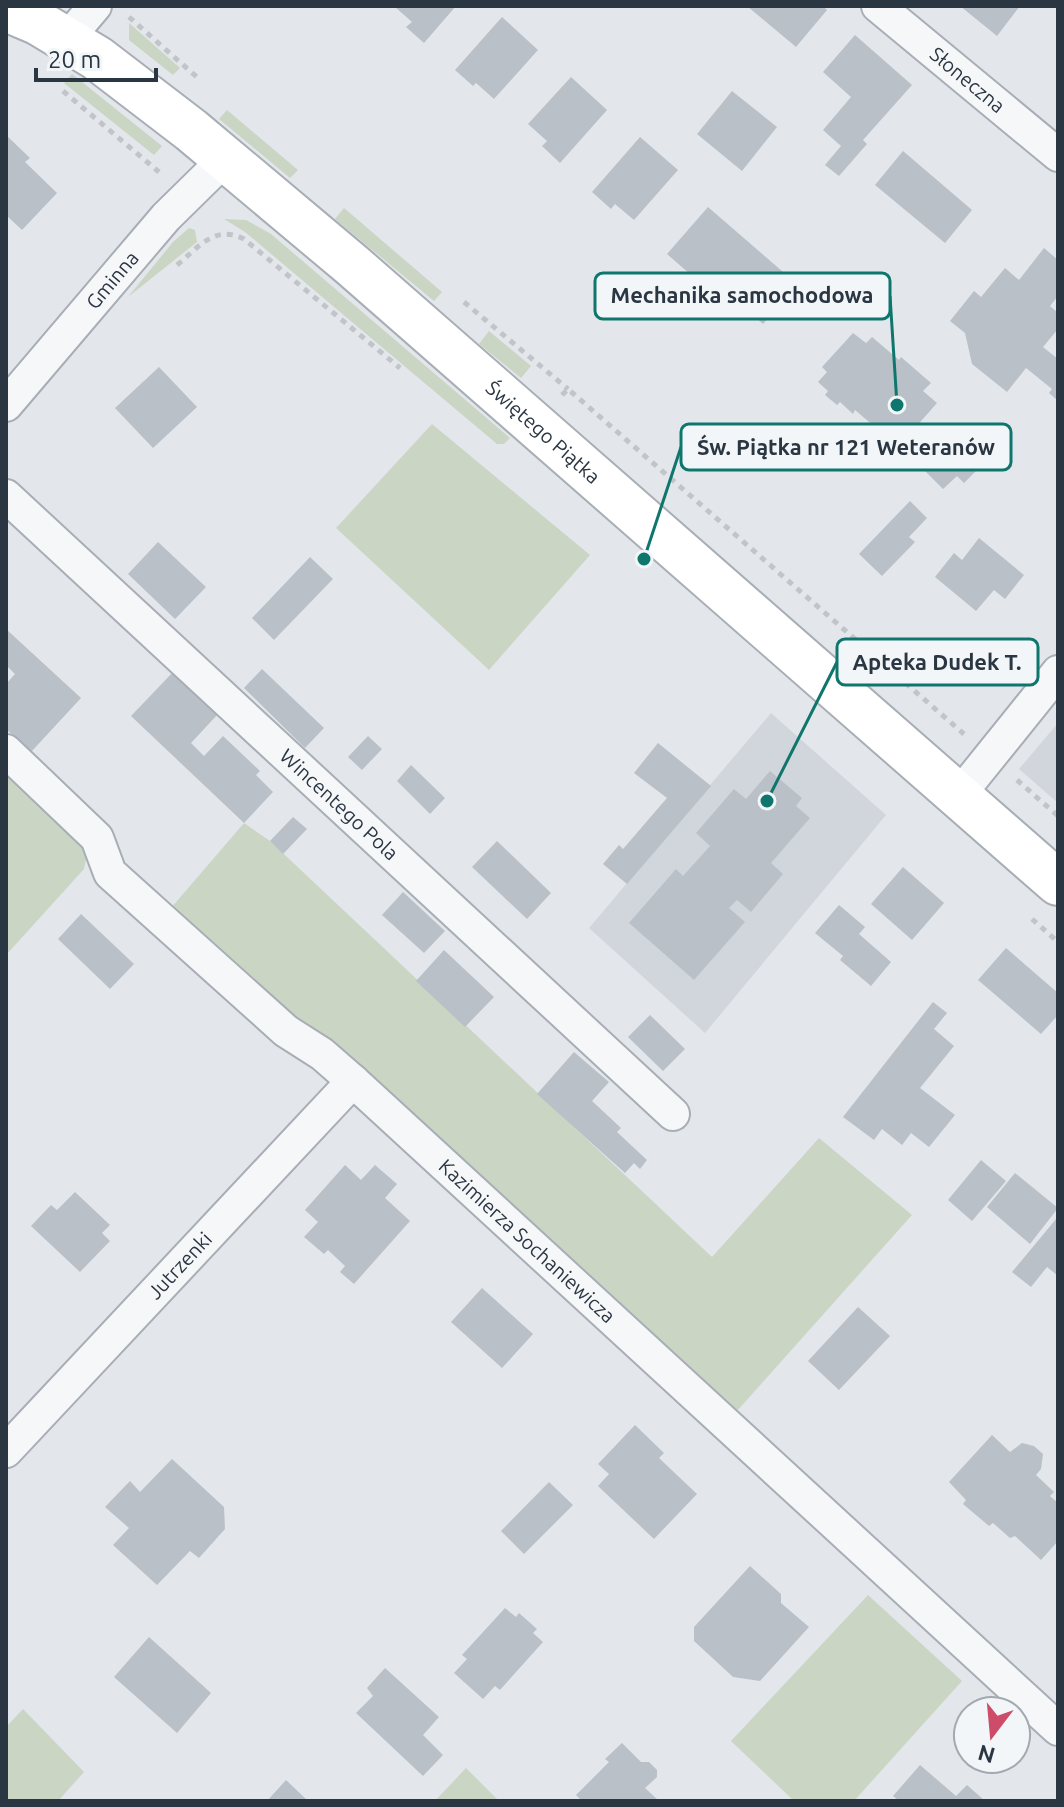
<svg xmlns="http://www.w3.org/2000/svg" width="1064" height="1807" viewBox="0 0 1064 1807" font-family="Ubuntu,sans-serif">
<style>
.built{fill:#d1d6dd}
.green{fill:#cad5c4}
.building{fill:#bac0c8}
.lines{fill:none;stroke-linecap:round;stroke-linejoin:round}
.street-casing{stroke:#a8aeb5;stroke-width:36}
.secondary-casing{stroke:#a8aeb5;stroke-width:48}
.path{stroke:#c1c5ca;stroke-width:5;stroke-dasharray:6 6;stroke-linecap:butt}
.street{stroke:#f6f7f9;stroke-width:32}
.secondary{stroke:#fff;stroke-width:44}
.labels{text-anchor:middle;stroke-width:6;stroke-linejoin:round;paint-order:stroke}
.street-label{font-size:20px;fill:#2b3643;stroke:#f3f6f8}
.leader{fill:none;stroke:#0f766e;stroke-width:3}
.callout-dot{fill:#0f766e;stroke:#f3f6f8;stroke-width:3}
.callout{fill:#f3f6f8;stroke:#0f766e;stroke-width:3}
.callout-label{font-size:22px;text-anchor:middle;font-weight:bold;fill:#2b3643}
</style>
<rect width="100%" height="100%" fill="#e3e7eb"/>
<g class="built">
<path d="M771,713L886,815L705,1033L589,928Z"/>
<path d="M1058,723V803L1019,769Z"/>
</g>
<g class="green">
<path d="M129,23L180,68L173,75L129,40Z"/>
<path d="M72,74L162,146L154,155L64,83Z"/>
<path d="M227,110L298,170L290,178L219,119Z"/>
<path d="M344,208L442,292L434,301L335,219Z"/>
<path d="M224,219L246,220L271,234L510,438L504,444H497L245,232Z"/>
<path d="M189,228L195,230L197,242L128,297L173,242Z"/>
<path d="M489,331L531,366L521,378L479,344Z"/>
<path d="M432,424L590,555L489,670L336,528Z"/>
<path d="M6,771L88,849L84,869L7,954Z"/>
<path d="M244,823L270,841L712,1257L819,1138L912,1215L737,1411L331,1041L295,1024L171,908Z"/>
<path d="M868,1595L962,1681L854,1801H794L731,1741Z"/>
<path d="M23,1709L84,1772L58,1801H6V1727Z"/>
<path d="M466,1768L499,1801H435Z"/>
</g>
<g class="building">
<path d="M394,6H456L424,43L406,27L412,22Z"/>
<path d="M747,6H823L827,10L796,47Z"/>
<path d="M960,6H1020L997,36Z"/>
<path d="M502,17L538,50L494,99L476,83L473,86L455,70Z"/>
<path d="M855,35L912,85L863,140L867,144L839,176L825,165L841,146L823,130L851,97L823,72Z"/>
<path d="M571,77L607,110L560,163L542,146L547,141L528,124Z"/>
<path d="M732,91L777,127L742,171L697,134Z"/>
<path d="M6,135L30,158L25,162L57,193L22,230L6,215Z"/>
<path d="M640,137L678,170L634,220L615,204L611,209L592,192Z"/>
<path d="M903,151L972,210L945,243L875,185Z"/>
<path d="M708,207L797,284L763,324L722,287L715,296L667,254Z"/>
<path d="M1044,248L1058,260V296L1050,306L1058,313V329L1043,347L1058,359V401L1049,393L1052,389L1026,368L1007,392L972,364L965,333L950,321L974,291L981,297L1005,268L1019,280Z"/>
<path d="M853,333L866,343L872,337L899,360L901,357L931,383L923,391L937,403L907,437L903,434L895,444L855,410L853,414L840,402L837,405L825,395L828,391L818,382L827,372L822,367Z"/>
<path d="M159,367L197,407L153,448L115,408Z"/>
<path d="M956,439L982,465L964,483L957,476L943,489L925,471Z"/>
<path d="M910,501L927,518L909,537L915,542L882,576L859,554Z"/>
<path d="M979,538L1024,575L1005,599L994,590L976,611L935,577L954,553L962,560Z"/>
<path d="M158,542L206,587L175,619L128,574Z"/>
<path d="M310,557L333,579L274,640L252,618Z"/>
<path d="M6,629L81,698L31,752L6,729V684L15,674L6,665Z"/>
<path d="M262,669L324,728L305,748L244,688Z"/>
<path d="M174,671L218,714L191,743L204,756L223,736L260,771L256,775L273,792L244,823L131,716Z"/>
<path d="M368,736L382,749L362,770L348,757Z"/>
<path d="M658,743L711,786L627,884L603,864L619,845L623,849L667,798L634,773Z"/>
<path d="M411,765L445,798L430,814L397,781Z"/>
<path d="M770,771L802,798L796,806L810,818L771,863L783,874L751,912L737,900L729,908L745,922L694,980L629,923L676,869L683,876L710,846L696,833L734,789L746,799Z"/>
<path d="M293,817L307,829L283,854L270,841Z"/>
<path d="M497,841L551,893L527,919L472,867Z"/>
<path d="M903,867L944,903L912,940L871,904Z"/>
<path d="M403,892L445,931L424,953L382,915Z"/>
<path d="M839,905L865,927L859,934L891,962L871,986L840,960L843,956L815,933Z"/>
<path d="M81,914L134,964L110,989L58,939Z"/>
<path d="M1006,948L1058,993V1015L1041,1034L978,980Z"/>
<path d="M444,950L494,997L465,1027L416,981Z"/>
<path d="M933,1002L947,1013L934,1029L954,1046L920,1088L955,1115L929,1147L911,1133L902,1145L882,1129L874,1140L843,1117Z"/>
<path d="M650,1015L685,1049L663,1071L628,1037Z"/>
<path d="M574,1052L609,1082L592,1101L621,1128L617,1132L647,1160L640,1169L634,1163L625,1173L537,1094Z"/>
<path d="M981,1160L1006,1181L972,1221L948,1200Z"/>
<path d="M345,1165L361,1180L375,1165L397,1184L385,1198L410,1221L354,1284L340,1272L345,1266L328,1250L324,1254L304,1237L318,1222L305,1210Z"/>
<path d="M1015,1173L1058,1208L1030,1244L987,1207Z"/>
<path d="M75,1192L110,1225L102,1233L110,1241L80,1272L31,1226L51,1205L57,1210Z"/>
<path d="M1056,1219L1058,1276L1047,1267L1031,1287L1012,1272Z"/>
<path d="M482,1288L533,1334L502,1368L451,1322Z"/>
<path d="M858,1307L890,1336L839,1390L808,1361Z"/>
<path d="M635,1425L664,1453L659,1458L697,1494L654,1539L598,1486L609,1474L598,1464Z"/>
<path d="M992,1435L1010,1452L1022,1443L1034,1446L1043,1454L1041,1469L1036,1475L1054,1492L1050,1496L1058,1503V1541L1041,1560L1015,1536L1010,1538L993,1523L989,1526L963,1504L966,1500L949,1482Z"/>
<path d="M172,1459L224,1507L225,1529L199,1558L190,1551L157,1585L113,1545L129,1528L105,1507L130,1481L140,1492Z"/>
<path d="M549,1482L573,1505L524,1554L501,1531Z"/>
<path d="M750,1566L781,1594V1603L809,1627L760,1681L733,1677L694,1641V1627Z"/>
<path d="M505,1608L516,1617L519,1613L537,1629L533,1633L543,1642L500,1690L495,1686L483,1699L454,1673L467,1659L462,1655Z"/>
<path d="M149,1637L211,1693L177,1733L114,1677Z"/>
<path d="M385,1668L439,1717L423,1735L443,1755L423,1776L356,1713L373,1696L367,1688Z"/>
<path d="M622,1743L641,1762H649L657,1770V1777L645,1788L659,1801H578L580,1799L576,1795L609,1762L605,1759Z"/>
<path d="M920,1765L956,1796L967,1785L985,1801H899L893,1796Z"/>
<path d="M286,1780L308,1801H267Z"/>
</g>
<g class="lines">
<g class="street-casing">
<g id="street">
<path id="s1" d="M878,6L1058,155"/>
<path d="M67,39L95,6"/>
<path id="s2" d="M6,405L166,217L224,160"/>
<path id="s3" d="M6,496L673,1114"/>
<path id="s4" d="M6,751L97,838L110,873L286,1031L322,1054L353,1081L1058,1729"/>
<path d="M959,795L1058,672"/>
<path id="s5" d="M6,1451L353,1081"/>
</g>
</g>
<g class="secondary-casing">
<g id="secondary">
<path id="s6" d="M6,9L37,22L97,58L191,130L352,265L1058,883"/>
</g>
</g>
<g class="path">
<path d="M129,17L199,79"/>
<path d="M63,91L159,172"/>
<path d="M177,265C199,247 215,224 244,239L400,368"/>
<path d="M464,302L568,389"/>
<path d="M562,395L568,389L964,734"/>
<path d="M1017,780L1058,816"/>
<path d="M1032,919L1058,942"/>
</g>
<use href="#street" class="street"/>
<use href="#secondary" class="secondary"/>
</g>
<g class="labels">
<g class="street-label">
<text dy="7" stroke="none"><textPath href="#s1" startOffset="116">Słoneczna</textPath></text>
<text dy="7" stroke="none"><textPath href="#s2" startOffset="164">Gminna</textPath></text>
<text dy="7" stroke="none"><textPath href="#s6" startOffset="686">Świętego Piątka</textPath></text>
<text dy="7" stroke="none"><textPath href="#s3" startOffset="454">Wincentego Pola</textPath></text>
<text dy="7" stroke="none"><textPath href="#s4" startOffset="720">Kazimierza Sochaniewicza</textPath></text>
<text dy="7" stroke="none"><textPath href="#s5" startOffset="254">Jutrzenki</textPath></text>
</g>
</g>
<path class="leader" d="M897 405L890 296M644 559L681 447M767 801L837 662"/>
<g class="callout-dot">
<circle cx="897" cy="405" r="8"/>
<circle cx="644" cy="559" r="8"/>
<circle cx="767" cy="801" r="8"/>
</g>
<g class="callout">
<rect x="595" y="273" width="295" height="46" rx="8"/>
<rect x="681" y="424" width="330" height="46" rx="8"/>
<rect x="837" y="639" width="201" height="46" rx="8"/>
</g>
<g class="callout-label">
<text x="742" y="303">Mechanika samochodowa</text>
<text x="846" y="455">Św. Piątka nr 121 Weteranów</text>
<text x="937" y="670">Apteka Dudek T.</text>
</g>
<rect width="1064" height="1807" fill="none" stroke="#2b3643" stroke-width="16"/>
<g transform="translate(992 1735) rotate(196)"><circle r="38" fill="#f3f6f8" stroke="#a3a9b0" stroke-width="2"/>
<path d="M0-6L14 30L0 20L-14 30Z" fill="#cc4c69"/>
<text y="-12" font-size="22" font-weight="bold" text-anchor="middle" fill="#2b3643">N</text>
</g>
<path d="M36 68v12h120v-12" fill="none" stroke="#2b3643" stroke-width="4"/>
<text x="48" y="68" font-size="24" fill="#2b3643" stroke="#f3f6f8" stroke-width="6" paint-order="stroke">20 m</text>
</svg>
